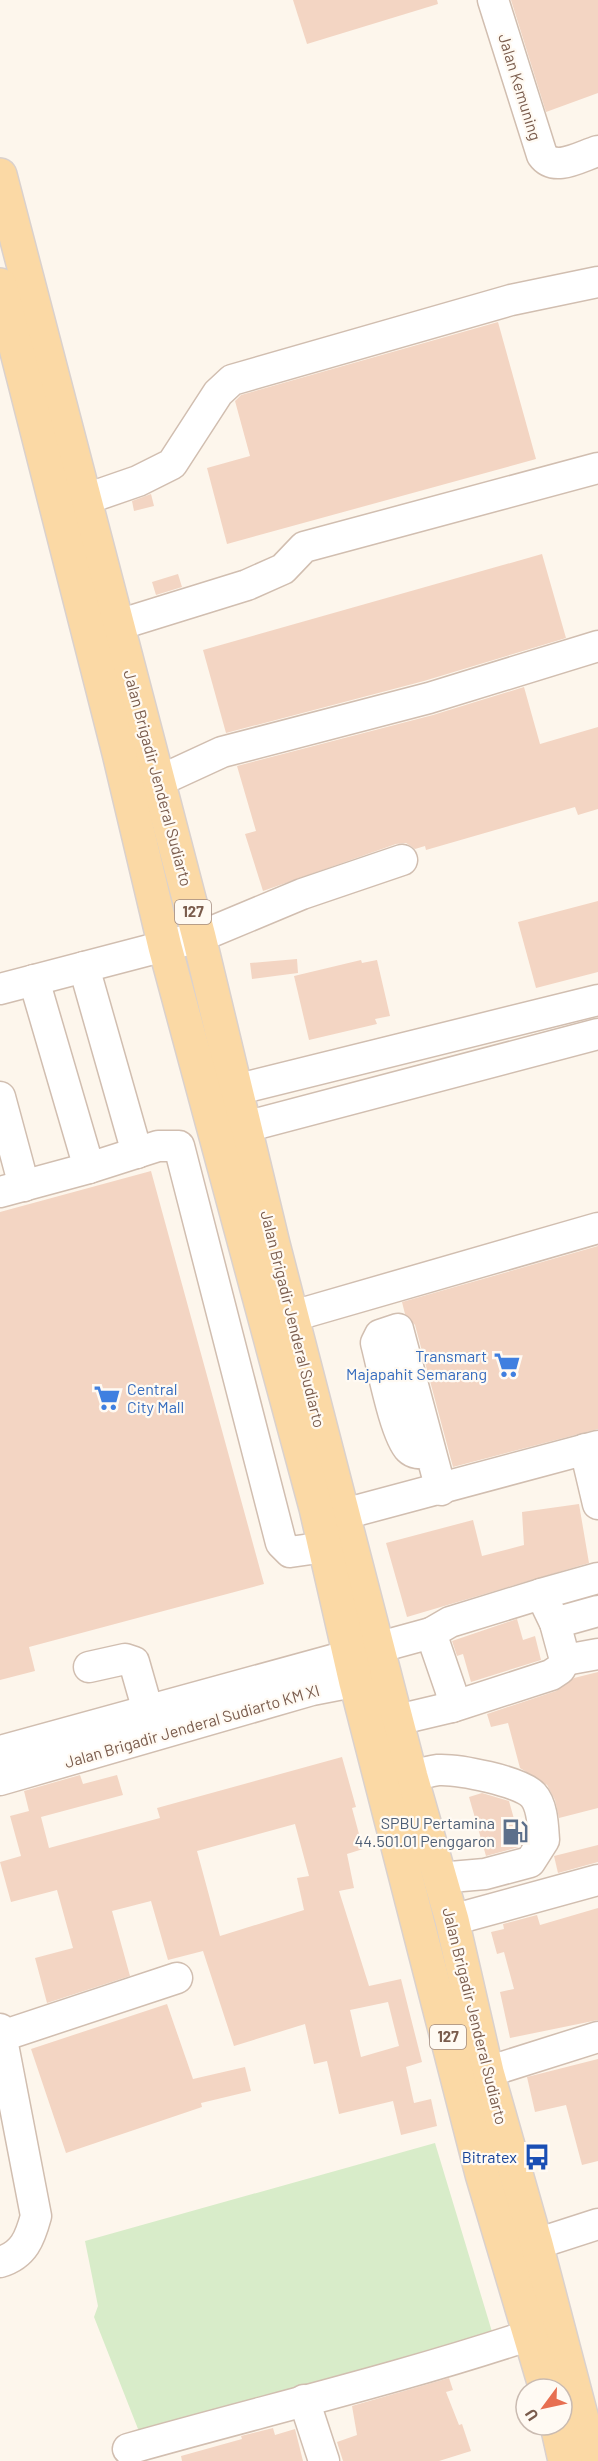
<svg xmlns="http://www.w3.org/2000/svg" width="598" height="2461" viewBox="0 0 598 2461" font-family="Barlow,sans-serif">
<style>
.green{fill:#d8ecc9}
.building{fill:#f3d5c3;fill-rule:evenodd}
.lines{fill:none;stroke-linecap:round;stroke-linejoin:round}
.minor-casing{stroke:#d1beb0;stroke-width:33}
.major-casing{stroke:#dad1cd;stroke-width:36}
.minor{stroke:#fff;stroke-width:30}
.major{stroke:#fbd9a5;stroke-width:33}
.labels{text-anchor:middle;stroke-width:4.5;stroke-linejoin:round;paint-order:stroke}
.shield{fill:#fffaf3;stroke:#a28b7f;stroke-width:1.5}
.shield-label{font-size:15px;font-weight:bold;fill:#7a5c4d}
.street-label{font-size:16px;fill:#7a5c4d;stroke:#fffaf3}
.shop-label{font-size:16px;fill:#366cbe;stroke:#fffaf3;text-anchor:end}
.service-label{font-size:16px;fill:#4e5e75;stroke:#fffaf3;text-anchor:end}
.transit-label{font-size:16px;fill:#164399;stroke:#fffaf3;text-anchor:end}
</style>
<rect width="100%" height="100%" fill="#fdf6ec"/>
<path class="green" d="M435,2143L493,2335L140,2434L94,2317L98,2306L85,2241Z"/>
<g class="building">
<path d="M293,0H437L438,4L307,44Z"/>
<path d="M511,0H598V93L546,112Z"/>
<path d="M498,322L536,459L227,544L207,468L250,456L235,401L241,395Z"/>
<path d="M151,494L154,506L134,511L132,501Z"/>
<path d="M542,554L566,638L424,681L226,733L203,650Z"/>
<path d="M178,574L182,587L156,595L152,582Z"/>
<path d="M524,687L540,744L598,727V809L578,815L575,807L426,850L425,846L415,849L406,843L396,844L263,891L245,834L256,831L237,766L433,715Z"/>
<path d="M598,901V972L536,988L518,922Z"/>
<path d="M297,959L298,973L252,979L250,963Z"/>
<path d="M361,960L362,963L377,960L390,1016L375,1019L377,1024L309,1040L294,976Z"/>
<path d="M151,1171L264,1584L29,1647L35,1671L0,1680V1212Z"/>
<path d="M598,1246V1429L453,1467L415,1325L405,1314L402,1302Z"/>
<path d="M579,1504L589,1563L407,1617L386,1543L473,1520L482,1556L524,1545L522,1512Z"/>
<path d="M517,1619L523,1640L535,1636L541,1660L471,1682L463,1654L457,1656L452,1641Z"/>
<path d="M598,1672V1808L559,1818L555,1800L547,1785L520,1768L508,1723L491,1727L487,1714L556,1691L574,1678Z"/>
<path d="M342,1757L356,1807L352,1808L363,1849L347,1854L354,1888L339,1891L369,1986L401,1979L422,2062L406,2067L414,2103L431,2099L437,2126L401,2135L393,2101L339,2114L327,2061L314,2064L305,2024L234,2046L203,1951L168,1960L151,1901L112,1911L130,1976L47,2003L35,1958L73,1948L57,1890L11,1902L0,1862L21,1856L10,1816L29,1811L24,1791L80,1775L83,1784L117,1775L123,1795L41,1817L49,1848L160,1818L157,1808ZM295,1824L309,1876L297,1878L304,1910L220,1936L197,1851ZM388,2002L399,2046L361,2057L350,2010Z"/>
<path d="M482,1793L509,1801L521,1844L519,1847L486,1856L469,1797Z"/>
<path d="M598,1845V1862L558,1873L554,1856Z"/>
<path d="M598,1908V2020L510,2038L500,1992L514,1989L504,1952L497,1954L491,1932L504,1929L503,1924L537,1915L540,1925Z"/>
<path d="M167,2004L193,2079L245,2067L251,2091L201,2103L202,2107L66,2153L31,2049Z"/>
<path d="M598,2059V2161L582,2165L566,2105L535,2112L527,2077Z"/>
<path d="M449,2378L453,2390L446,2392L459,2425L462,2424L471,2451L439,2461H343L337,2442L357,2435L352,2406Z"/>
<path d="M273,2428L275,2435L295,2429L303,2461H182L181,2456L242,2439L241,2436Z"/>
</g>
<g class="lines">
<g class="minor-casing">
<g id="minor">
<path d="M493,0L542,155C555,173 581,156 598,151"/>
<path d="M86,499L138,481L172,464L218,393L232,380L511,300L598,282"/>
<path d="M118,625L247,585L283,569L304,547L598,468"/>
<path d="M159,781L222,752L429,698L598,646"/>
<path d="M84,967L137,1153"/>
<path d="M34,980L89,1168"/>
<path d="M0,989L199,937L302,894L402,860"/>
<path d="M235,1090L598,1000"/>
<path d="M0,1097L24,1186"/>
<path d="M245,1127L598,1034"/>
<path d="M0,1192L89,1168L158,1146H179L281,1543L290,1552L325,1547"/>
<path d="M293,1316L598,1228"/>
<path d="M585,1449L598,1504"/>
<path d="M431,1453C423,1453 415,1455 409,1449C395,1435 382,1365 376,1343L380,1335L398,1329L441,1490"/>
<path d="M344,1514L598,1446"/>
<path d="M541,1594L598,1578"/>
<path d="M555,1623L598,1611"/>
<path d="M431,1633L450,1622L541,1594L555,1623L565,1660L560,1669L551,1675L452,1707"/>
<path d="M565,1660L598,1654"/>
<path d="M89,1667L125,1659L134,1662L148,1711"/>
<path d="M0,1751L431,1633L451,1691L452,1707L397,1720"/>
<path d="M411,1777C420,1774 429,1771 438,1770C458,1769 520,1781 533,1795C543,1806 543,1827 544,1840L530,1862L485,1874L439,1878"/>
<path d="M0,1780L312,1690L379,1677"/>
<path d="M452,1920L598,1880"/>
<path d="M0,2029L36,2216C30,2238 24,2255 0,2262"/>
<path d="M2,2036L177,1978"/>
<path d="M487,2072L598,2037"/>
<path d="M536,2244L598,2224"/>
<path d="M304,2400L324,2461"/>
<path d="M128,2449C262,2411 398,2379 530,2335"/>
</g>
</g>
<g class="major-casing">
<g id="major">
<path d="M0,175L199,937L273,1244L411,1777L452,1920L487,2072L536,2244L593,2461"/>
<path d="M0,285L119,753L165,947L316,1508L356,1683L482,2174L546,2389"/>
<path d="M557,2425L565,2461"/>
</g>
</g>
<use href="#minor" class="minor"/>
<use href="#major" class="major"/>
</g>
<defs>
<g id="supermarket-bare" transform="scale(2.07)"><path d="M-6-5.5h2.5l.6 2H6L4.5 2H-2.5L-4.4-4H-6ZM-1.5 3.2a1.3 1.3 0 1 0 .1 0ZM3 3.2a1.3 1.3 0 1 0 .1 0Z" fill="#3f7fe0" stroke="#fffaf3" stroke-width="2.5" paint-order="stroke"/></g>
<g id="fuel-bare" transform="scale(2.07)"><path d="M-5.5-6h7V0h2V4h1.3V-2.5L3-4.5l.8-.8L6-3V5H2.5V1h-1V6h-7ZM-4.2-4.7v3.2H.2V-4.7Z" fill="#5c6f8a" stroke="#fffaf3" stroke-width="2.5" paint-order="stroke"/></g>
<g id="bus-bare" transform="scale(2.07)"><path d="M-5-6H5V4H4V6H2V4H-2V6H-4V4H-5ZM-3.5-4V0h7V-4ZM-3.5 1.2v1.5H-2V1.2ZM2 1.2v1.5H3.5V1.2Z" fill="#1a4fb4" stroke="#fffaf3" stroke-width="2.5" paint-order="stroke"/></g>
</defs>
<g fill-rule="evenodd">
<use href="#supermarket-bare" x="507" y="1365"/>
<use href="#supermarket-bare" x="107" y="1398"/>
<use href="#fuel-bare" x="515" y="1832"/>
<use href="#bus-bare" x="537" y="2157"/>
</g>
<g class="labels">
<g class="shield">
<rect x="175" y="900" width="36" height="24" rx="4.5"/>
<rect x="430" y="2025" width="36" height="24" rx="4.5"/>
</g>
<g class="shield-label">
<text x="193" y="917">127</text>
<text x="448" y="2042">127</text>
</g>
<g class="street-label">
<text transform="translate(520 87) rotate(73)" y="6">Jalan Kemuning</text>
<text transform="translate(158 778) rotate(75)" y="6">Jalan Brigadir Jenderal Sudiarto</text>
<text transform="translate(293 1319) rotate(76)" y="6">Jalan Brigadir Jenderal Sudiarto</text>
<text transform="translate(192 1726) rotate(-16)" y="6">Jalan Brigadir Jenderal Sudiarto KM XI</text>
<text transform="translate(475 2016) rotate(76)" y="6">Jalan Brigadir Jenderal Sudiarto</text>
</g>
<g class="shop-label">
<text x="487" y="1362">Transmart<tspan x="487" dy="18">Majapahit Semarang</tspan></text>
<text x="127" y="1395" text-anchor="start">Central<tspan x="127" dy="18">City Mall</tspan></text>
</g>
<g class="service-label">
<text x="495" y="1829">SPBU Pertamina<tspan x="495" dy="18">44.501.01 Penggaron</tspan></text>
</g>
<g class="transit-label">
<text x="517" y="2163">Bitratex</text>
</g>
</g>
<g transform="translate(544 2407) rotate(237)"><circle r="28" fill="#fffaf3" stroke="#cabbb1" stroke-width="1.5"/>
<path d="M0-4.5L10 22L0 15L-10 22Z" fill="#e76f51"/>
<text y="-9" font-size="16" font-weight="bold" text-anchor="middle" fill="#7a5c4d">U</text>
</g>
</svg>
